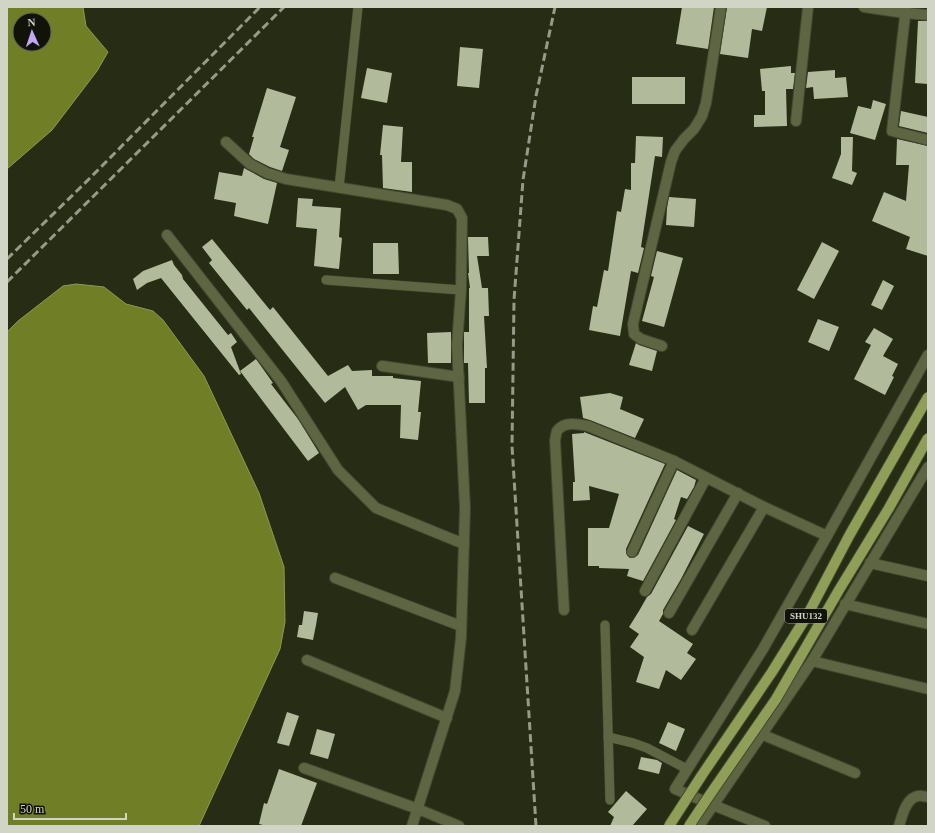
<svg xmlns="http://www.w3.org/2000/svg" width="935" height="833" viewBox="0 0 935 833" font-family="Georgia,serif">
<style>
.water{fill:#707f25;stroke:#8d9955;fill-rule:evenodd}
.building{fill:#b2ba9c}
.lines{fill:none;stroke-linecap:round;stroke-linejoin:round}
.lane-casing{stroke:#424730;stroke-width:10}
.street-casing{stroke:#424730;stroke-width:12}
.lane{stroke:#5d6543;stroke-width:9}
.street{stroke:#5d6543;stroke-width:10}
.rail{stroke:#969b89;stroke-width:3;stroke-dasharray:8 4;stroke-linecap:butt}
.primary-bridge-casing{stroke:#424730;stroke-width:12;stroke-linecap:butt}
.primary-bridge{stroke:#909f58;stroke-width:10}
.labels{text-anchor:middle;stroke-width:4;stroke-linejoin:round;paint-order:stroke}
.shield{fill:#111309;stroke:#979b8d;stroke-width:1}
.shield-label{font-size:9px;font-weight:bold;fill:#d1d5c6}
</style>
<rect width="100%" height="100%" fill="#272c14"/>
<g class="water">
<path d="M7,7H83L86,26L108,52L97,71L52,130L7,169ZM20,20H44V44H20Z"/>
<path d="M76,284L104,287L126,304L153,311L163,320L204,376L259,493L284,567L285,622L280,649L199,826H7V332L18,321L63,286Z"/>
</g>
<g class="building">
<path d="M682,7H714L708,49L676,44Z"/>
<path d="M727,7H767L762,31L752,29L748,58L720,54Z"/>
<path d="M918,21H928V84L915,83Z"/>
<path d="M460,47L483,49L479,88L457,86Z"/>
<path d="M791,66V73H795L793,89H786L787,126L754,127V115H765V91H762L760,69Z"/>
<path d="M367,68L392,73L387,103L361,98Z"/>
<path d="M835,70V78L846,77L848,97L814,99L813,87L806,88L808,72Z"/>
<rect x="632" y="77" width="53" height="27"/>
<path d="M267,88L296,97L280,147L289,150L282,171L270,167L254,159L249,154L254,137H252Z"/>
<path d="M873,100L886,104L875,140L850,133L858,106L871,109Z"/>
<path d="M901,111L928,117V133L899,126Z"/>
<path d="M383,125L403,127L401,162H412V192L383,188L382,155H380Z"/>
<path d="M636,136L663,137L662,157L655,156L641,247L644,248L638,273L631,271L620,336L589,330L593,306L597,307L604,270L608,271L617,211L621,212L625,189L631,190V163H635Z"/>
<path d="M841,137H853L852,171L857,173L852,185L832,178L841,154Z"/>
<path d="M897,139L928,146V256L906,249L910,237L872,221L884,192L906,201L909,165H896Z"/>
<path d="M244,168L264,179L277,183L268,224L234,216L236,203L214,199L219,172L242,176Z"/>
<path d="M669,197L696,199L694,227L666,225L667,208Z"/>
<path d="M298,198L313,199L312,206L341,208L339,237L342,238L339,269L314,266L317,229L296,227Z"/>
<path d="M468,237H488L489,256H477L482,288H488L489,316H484L487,368H485V403H469L468,363H464V332H469V288H470L468,273H469Z"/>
<path d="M212,239L270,310L273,307L328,376L348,365L352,371L372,370V376H393V378L421,381L418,412H421L418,440L400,438L401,405H366L358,410L345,387L325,403L249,308L247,310L209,263L212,260L202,247Z"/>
<path d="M822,242L839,251L814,299L797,290Z"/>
<path d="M373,243H398L399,274H373Z"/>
<path d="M657,251L683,258L664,327L642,321L654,277L651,276Z"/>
<path d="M172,260L174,265L182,275L183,279L228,335L231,333L237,342L231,347L241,374L239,375L161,278L147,283L137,290L133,279L143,271Z"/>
<path d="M883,280L894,286L882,310L871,305Z"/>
<path d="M818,319L839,327L829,351L808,342Z"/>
<path d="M874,328L893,339L883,356L898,364L892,376L894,377L885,395L854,379L871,345L865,342Z"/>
<path d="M451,332V363H428L427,333Z"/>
<path d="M636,343L639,345L657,351L652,371L629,365Z"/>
<path d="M256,359L273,383L271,384L298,419L319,453L308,461L240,371Z"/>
<path d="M610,393L623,397L620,409L644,419L635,438L590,420L583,418L580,397Z"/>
<path d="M584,432L665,464L626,549V552L627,555L630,558L635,557L638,555L677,470L696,480L694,487L687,499L681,497L674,519L676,520L643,581L627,576L629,569L599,568V566H588V528H609L619,494L589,486L590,500L573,501V482H575L572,434L584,433Z"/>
<path d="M688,526L704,534L681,579L663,610V614L659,621L693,644L687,653L696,659L681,680L666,670L659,689L636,682L644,657L630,647L639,634L629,627L639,611L647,597L651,594Z"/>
<path d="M304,611L318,613L316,625L313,640L297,637L299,625H302Z"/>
<path d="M287,712L299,716L289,746L277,743Z"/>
<path d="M668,722L685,729L676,751L659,743Z"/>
<path d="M317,729L335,734L328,759L310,754Z"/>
<path d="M641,757L657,760L662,763L659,774L638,769Z"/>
<path d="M279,769L317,783L301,826H267L259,824L264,803L267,804Z"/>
<path d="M626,791L647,809L632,826H610L614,817L608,812Z"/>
</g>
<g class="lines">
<g class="lane-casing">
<g id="lane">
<path d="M339,188L358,7"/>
<path d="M326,280L461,290"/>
<path d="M605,625L610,800"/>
<path d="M608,737L633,743L647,748L687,769"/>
</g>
</g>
<g class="street-casing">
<g id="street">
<path d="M864,7L905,13L928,15"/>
<path d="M906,7L892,131L928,140"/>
<path d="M796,121L808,7"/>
<path d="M226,142L250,164L267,173L286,179L447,205L457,209L462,218L461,290L457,345L465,508L461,638L455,691L412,826"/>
<path d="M167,235L281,381L338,470L376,508L464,544"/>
<path d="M662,346L641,339L634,334L633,324L671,162L675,151L684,139L694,129L702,116L706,103L721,7"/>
<path d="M382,366L459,377"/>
<path d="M632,552L674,461"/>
<path d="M870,563L928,576"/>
<path d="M335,578L461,626"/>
<path d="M645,591L706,478"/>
<path d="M845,604L928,624"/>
<path d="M564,610L555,440C556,437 556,433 557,431C564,421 578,424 588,426L674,461L764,507L827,536L928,355"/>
<path d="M669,613L738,493"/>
<path d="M692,630L764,507"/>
<path d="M307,660L447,718"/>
<path d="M812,661L928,689"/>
<path d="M761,734L855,773"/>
<path d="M304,768L418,809L459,826"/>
<path d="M699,826L812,661L928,467"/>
<path d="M765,826L713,805L675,789L763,649L827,536"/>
<path d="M899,826C902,816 906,798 918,796C921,795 925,797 928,797"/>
</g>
</g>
<use href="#lane" class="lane"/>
<use href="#street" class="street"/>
<g class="rail">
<path d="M7,259L84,184L260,7"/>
<path d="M7,282L284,7"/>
<path d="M536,826L512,446L514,300L523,180L536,96L555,7"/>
</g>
<g class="primary-bridge-casing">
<g id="primary-bridge">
<path d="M669,826L702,775L772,672L808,614L849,536L928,397"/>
<path d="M689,826L709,796L776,699L839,590L889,508L928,438"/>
</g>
</g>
<use href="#primary-bridge" class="primary-bridge"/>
</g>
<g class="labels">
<rect class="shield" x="785" y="609" width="42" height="14" rx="3"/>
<g class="shield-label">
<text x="806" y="619">SHU132</text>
</g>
</g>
<rect width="935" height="833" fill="none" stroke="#d1d5c6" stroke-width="16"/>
<g transform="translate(32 32) rotate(357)"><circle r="19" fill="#111309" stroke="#5e6155"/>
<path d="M0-3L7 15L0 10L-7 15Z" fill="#c0a8f3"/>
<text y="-6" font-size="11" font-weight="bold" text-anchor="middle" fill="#d1d5c6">N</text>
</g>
<path d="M14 813v6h112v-6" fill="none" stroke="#d1d5c6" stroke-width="2"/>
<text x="20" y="813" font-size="12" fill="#d1d5c6" stroke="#111309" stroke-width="3" paint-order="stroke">50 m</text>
</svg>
